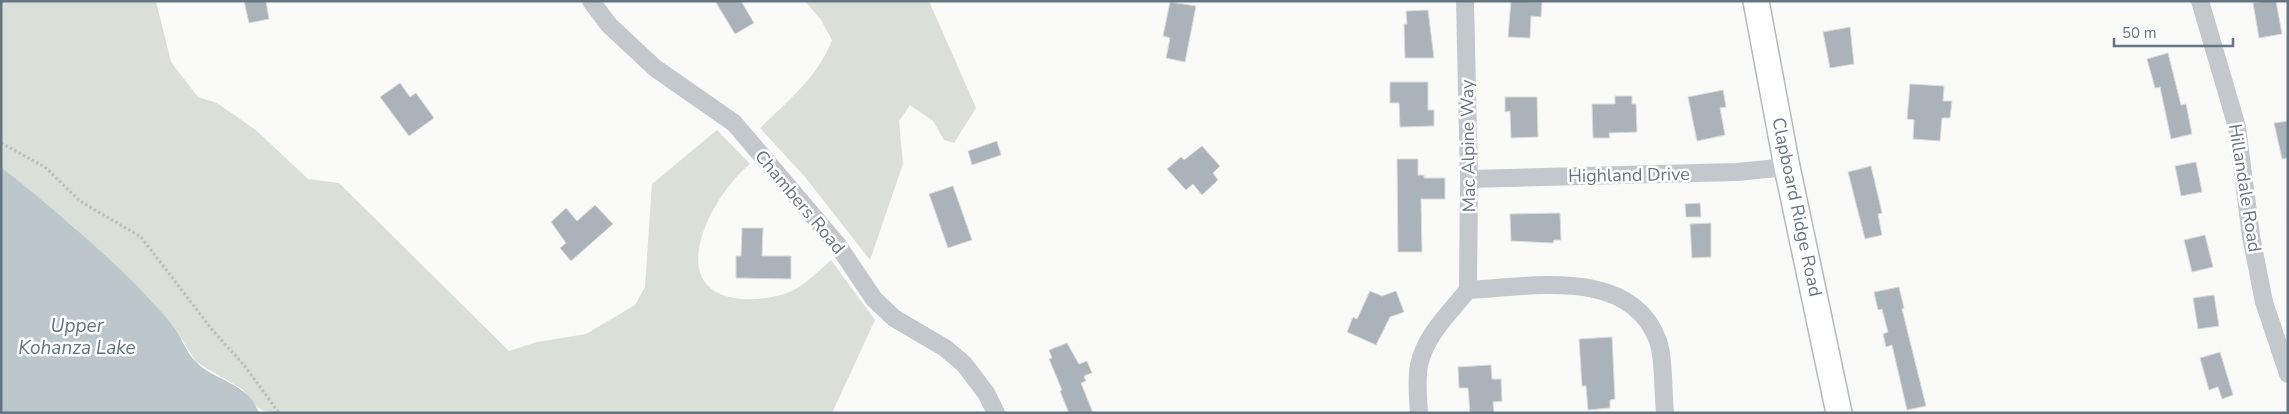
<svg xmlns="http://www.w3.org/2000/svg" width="2289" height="414" viewBox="0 0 2289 414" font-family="'Nunito Sans',sans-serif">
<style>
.green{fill:#dadfd7}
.water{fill:#bbc7cb}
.building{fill:#aab3b9;stroke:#dcdcda}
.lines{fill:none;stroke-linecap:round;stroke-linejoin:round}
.secondary-casing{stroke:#b3babf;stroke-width:28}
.path{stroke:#bbbfc2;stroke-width:3;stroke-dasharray:2.5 2.5;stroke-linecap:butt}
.street{stroke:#c3c8cc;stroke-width:18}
.secondary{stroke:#fff;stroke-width:25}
.labels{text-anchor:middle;stroke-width:5;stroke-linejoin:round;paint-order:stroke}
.street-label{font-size:18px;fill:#657683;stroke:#fff}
.water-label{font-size:19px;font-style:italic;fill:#60757c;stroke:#fff}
</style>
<rect width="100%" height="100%" fill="#fafaf8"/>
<g class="green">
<path d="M1,1H156L171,62L198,97L217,103L233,114L257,131L308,179L339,183L509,351L537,342L586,334L635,305L645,287L652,184L717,130L750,164C712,194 659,293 743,299C761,300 783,297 799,287C810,280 821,269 831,260L875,320L832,413H269L258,408L242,389L196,362L173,325L137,287L74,227L1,167Z"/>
<path d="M805,1H929L976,108L954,143L944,140L933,121L910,105L899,121L903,164L870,260L805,177L760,128C788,101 818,77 832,40L821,20Z"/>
</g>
<path class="water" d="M1,167C61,215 121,265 171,323C181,335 185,351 196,362C214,381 248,382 259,413H1Z"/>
<g class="building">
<path d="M244,1H266L269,19L249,23Z"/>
<path d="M715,1H741L754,23L735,34Z"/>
<path d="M1511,1L1542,2L1541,17L1531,16L1530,38L1508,37Z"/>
<path d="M2264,1H2276L2282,34L2259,38L2253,3Z"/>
<path d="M1170,2L1196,6L1185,62L1166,58L1170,38L1163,36Z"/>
<path d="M1428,10L1434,58H1405L1404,24H1407L1406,11Z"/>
<path d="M1850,27L1854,64L1830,68L1823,32Z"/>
<path d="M2168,53L2181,105L2186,104L2192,134L2171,139L2160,87L2155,88L2147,59Z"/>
<path d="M1390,82H1428V110H1434V126L1400,127L1399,103H1390Z"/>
<path d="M400,83L410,97L416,93L434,118L409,136L380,97Z"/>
<path d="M1910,84L1944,86L1943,101H1952L1950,118H1942L1940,141L1913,139L1914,120L1907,119Z"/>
<path d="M1723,90L1726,107L1720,108L1725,135L1697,141L1688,97Z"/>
<path d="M1615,96H1632V104H1636L1637,132L1609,133L1610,138H1593L1592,104H1615Z"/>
<path d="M1505,97H1537L1538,137L1511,138L1510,111L1505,112Z"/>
<path d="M2288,121V158L2282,159L2274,123Z"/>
<path d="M997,141L1001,155L972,165L968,151Z"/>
<path d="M1202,146L1220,166L1213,173L1218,180L1202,195L1193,184L1186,190L1167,169L1181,157L1184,160Z"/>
<path d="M1397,159H1418V175H1424V178H1445V199H1421L1422,252H1398Z"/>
<path d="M2196,162L2202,192L2181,196L2175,166Z"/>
<path d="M1871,166L1882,213L1878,214L1882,235L1865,239L1848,172Z"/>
<path d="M953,186L972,240L948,248L929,194Z"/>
<path d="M1700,203L1701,217H1686L1685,204Z"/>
<path d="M595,205L613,224L571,261L560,248L566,243L551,222L566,208L577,221Z"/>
<path d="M1560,213L1561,240H1554L1553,243L1511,241L1510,214Z"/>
<path d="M1711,223V257L1692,258L1690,224Z"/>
<path d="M742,228H763L762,256H791V279L736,278V256H741Z"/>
<path d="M2205,235L2213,267L2192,272L2184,240Z"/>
<path d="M1899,287L1904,308L1902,309L1926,406L1907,410L1892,345L1886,347L1883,334L1888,332L1882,309L1878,310L1874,292Z"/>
<path d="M1370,291L1382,296L1396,291L1404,312L1390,317L1376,345L1347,332L1353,317L1357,319Z"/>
<path d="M2214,295L2219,326L2198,329L2193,298Z"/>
<path d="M1612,337L1615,399L1610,400V408L1588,410L1586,386H1582L1579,339Z"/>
<path d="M1067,343L1079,364L1087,361L1092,373L1084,376L1086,381L1081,383L1093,413H1069L1060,391L1062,390L1049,359L1052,358L1049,350Z"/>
<path d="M2220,352L2233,395L2222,399L2218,387L2209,390L2200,358Z"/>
<path d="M1491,365L1492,379H1501L1502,401L1493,402L1494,413H1470L1468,388H1459L1458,367Z"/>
</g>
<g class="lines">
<g class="secondary-casing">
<path id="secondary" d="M1756,1L1787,167L1839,413"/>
</g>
<path class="path" d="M1,143L45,167L80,201L141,237L213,331L244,365L279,413"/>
<g class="street">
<path d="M591,1L609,25L655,68L734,123L837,244L874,299L894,318L945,348L964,364L986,393L996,413"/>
<path d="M1465,1L1469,179L1468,290"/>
<path d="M2200,1L2237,127L2251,236L2264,302L2288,374"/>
<path d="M1469,179L1737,172L1787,167"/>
<path d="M1419,413C1418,397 1416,381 1419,365C1425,336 1449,313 1468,290C1530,287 1631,266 1658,341C1664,357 1663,394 1665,413"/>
</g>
<use href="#secondary" class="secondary"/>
</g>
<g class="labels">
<g class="street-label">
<text transform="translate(1468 146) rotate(-91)" y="6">Mac Alpine Way</text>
<text transform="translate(1629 175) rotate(-1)" y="6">Highland Drive</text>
<text transform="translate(2245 188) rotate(81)" y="6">Hillandale Road</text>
<text transform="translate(800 202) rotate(50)" y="6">Chambers Road</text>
<text transform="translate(1797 207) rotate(78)" y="6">Clapboard Ridge Road</text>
</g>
<g class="water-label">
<text x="77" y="332">Upper<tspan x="77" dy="22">Kohanza Lake</tspan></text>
</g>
</g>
<rect width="2289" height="414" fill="none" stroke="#657683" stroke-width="5"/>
<path d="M2114 38v8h119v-8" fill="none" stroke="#657683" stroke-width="2.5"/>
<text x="2122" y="38" font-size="15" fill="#657683" stroke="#ffffff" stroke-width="4" paint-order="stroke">50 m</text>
</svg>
